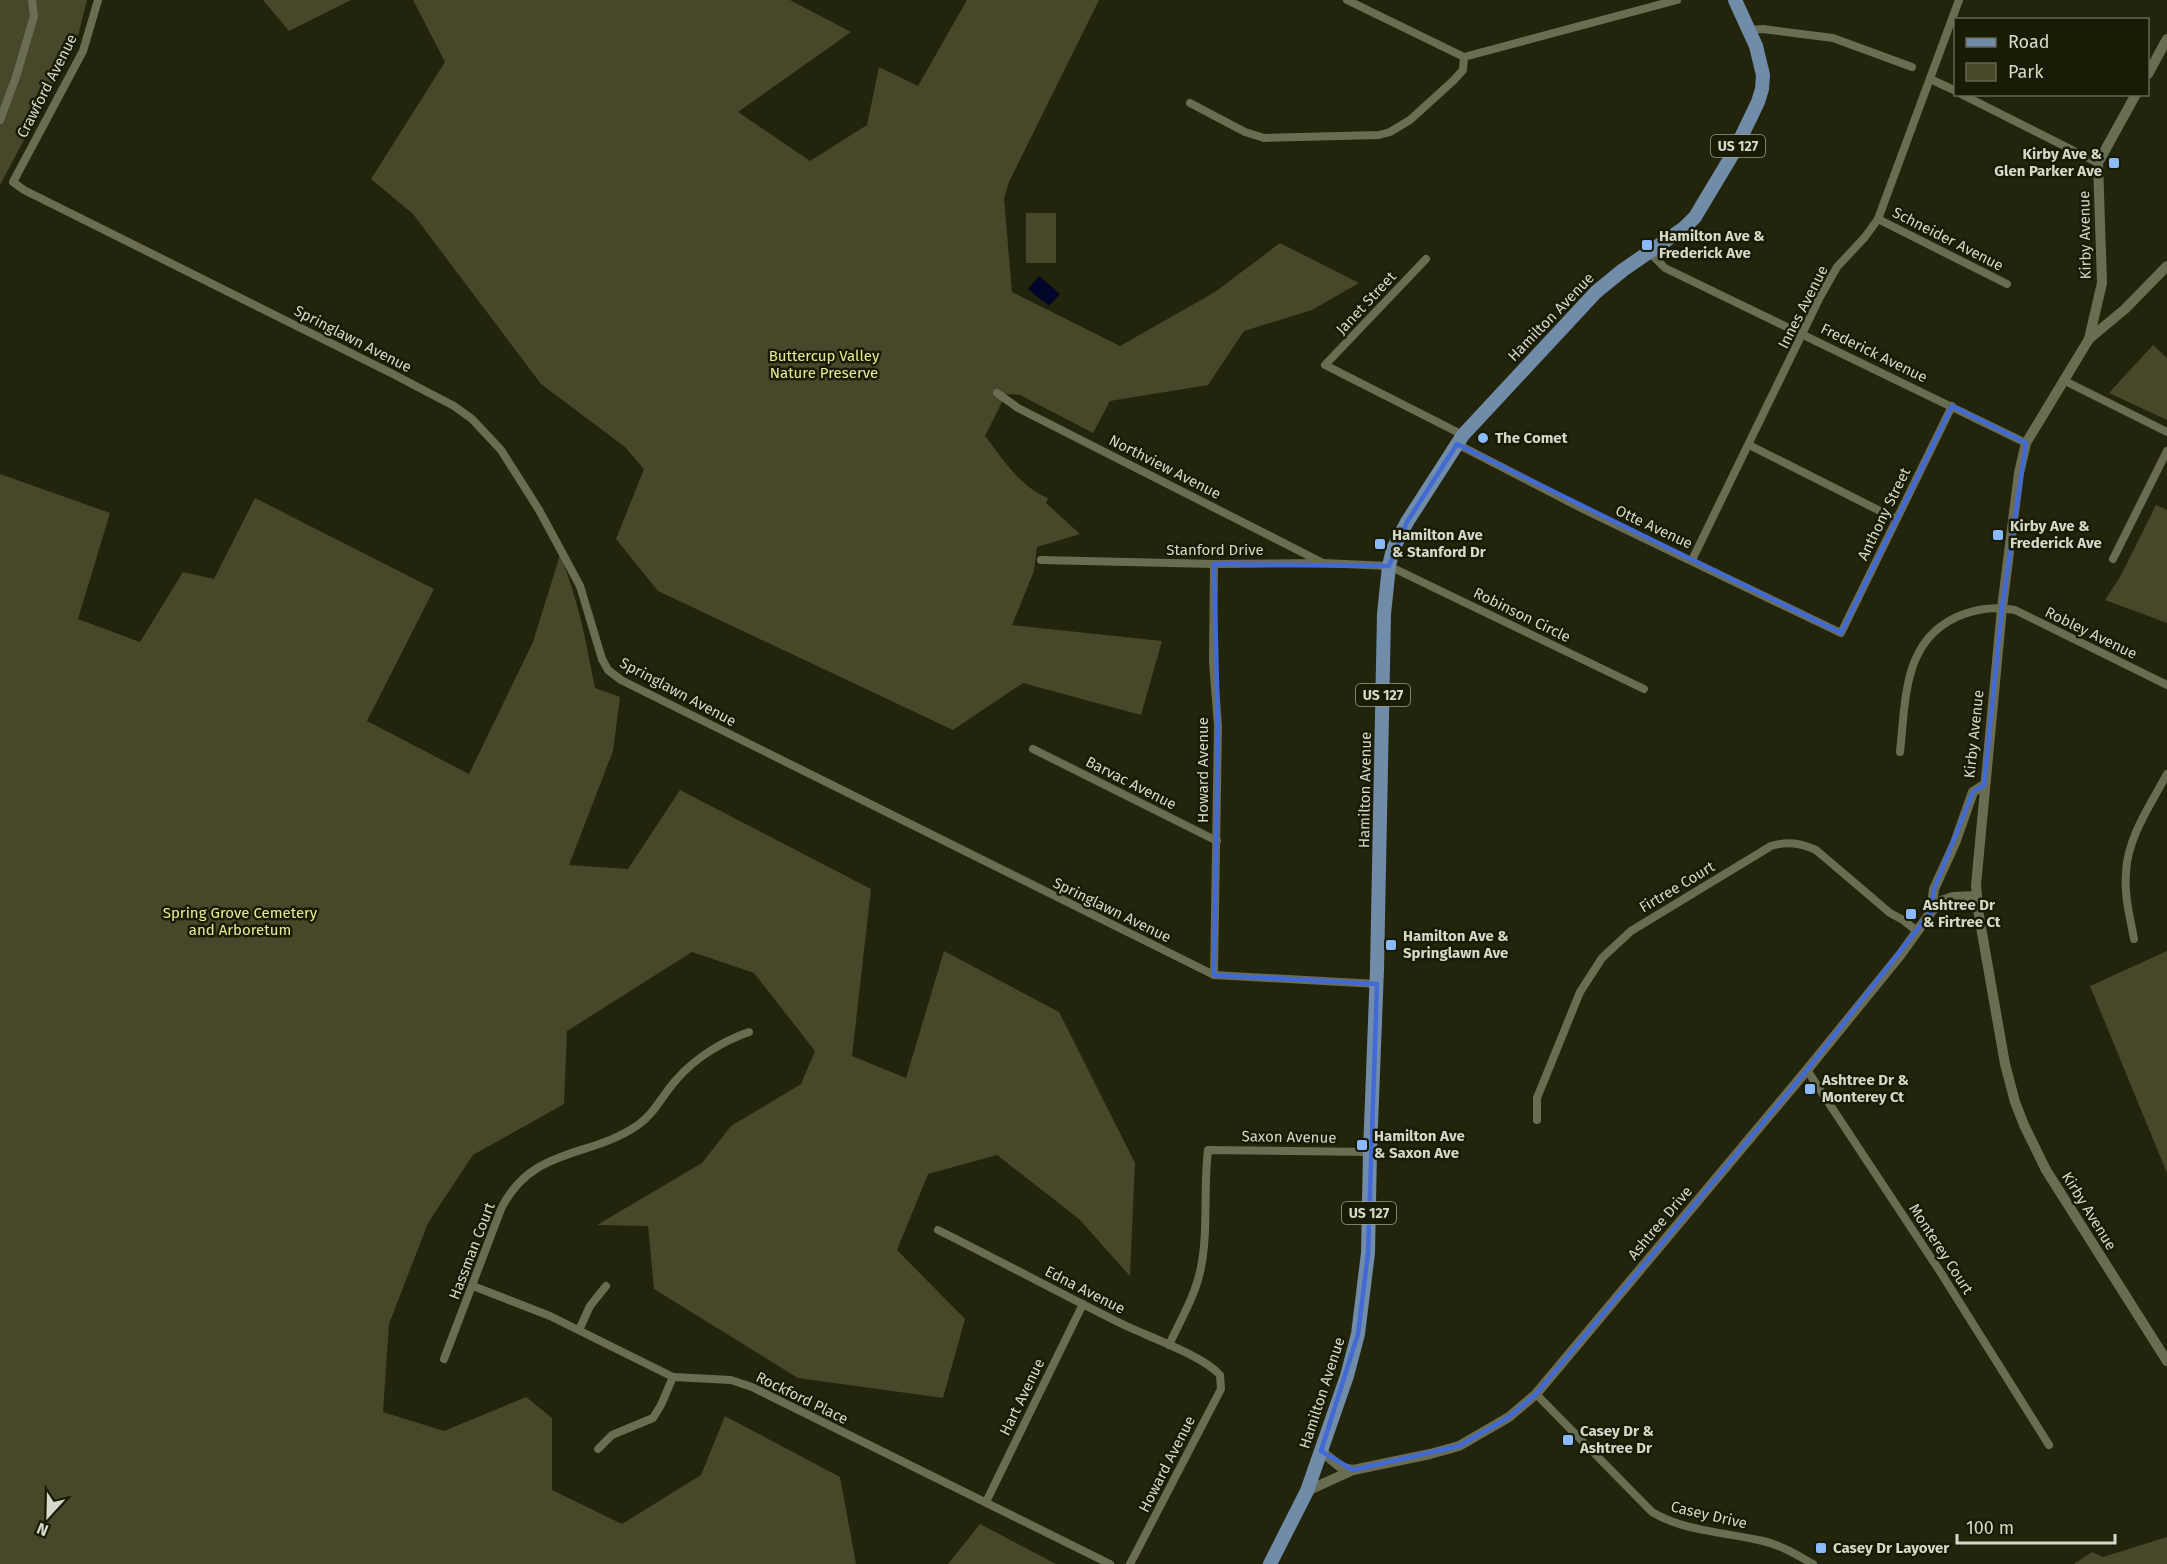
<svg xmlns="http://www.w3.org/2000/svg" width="2167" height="1564" viewBox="0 0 2167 1564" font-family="'Fira Sans',sans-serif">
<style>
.green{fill:#464829}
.water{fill:#00072a}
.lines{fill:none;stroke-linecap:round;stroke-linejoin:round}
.minor{stroke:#6b6d53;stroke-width:8}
.tertiary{stroke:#6b6d53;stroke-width:10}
.primary{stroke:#708ca9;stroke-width:14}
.marked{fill:none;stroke:#426ad5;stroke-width:4.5;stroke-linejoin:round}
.poi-dot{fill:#8bbafc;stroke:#191b04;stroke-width:2}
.labels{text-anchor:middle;stroke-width:5;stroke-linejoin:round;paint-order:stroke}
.shield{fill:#191b04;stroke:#9d9f8e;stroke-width:1.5}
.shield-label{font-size:14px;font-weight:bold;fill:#d6d8c9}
.street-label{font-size:15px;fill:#d6d8c9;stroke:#191b04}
.poi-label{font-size:15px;font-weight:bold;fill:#d6d8c9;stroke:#191b04;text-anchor:start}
.park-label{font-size:15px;fill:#e5ec96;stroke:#191b04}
</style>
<rect width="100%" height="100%" fill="#23240c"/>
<g class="green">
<path d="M0,0H87L77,40L0,185Z"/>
<path d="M263,0H351L289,31Z"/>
<path d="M413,0H790L851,32L738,112L810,161L867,125L879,67L918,86L967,0H1099L1009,182L1004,198L1012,292L1120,346L1215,292L1280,243L1359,283L1312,310L1244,331L1208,385L1110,401L1093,433L1020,395L1006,394L985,436C1003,459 1020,487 1048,498L1046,503L1080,534L1037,547L1034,571L1012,625L1162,641L1141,715L1023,683L953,730L658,591L616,539L644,469L625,447L541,384L413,214L371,179L445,62Z"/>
<rect x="1026" y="213" width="30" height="50"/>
<path d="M2153,345L2167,358V420L2109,393Z"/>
<path d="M0,474L110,513L78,619L140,642L183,572L214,579L255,498L434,589L367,721L469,774L533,642L560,555C578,598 586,642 595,688L620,697L613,751L569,865L628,869L680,790L871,889L852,1056L906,1078L944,951L1059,1012L1135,1163L1130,1276L1079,1219L997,1155L928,1174L897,1250L965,1319L943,1398L798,1378L654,1289L648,1226L597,1225L702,1163L731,1126L801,1084L815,1051L754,973L692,952L567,1031L564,1104L473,1155L428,1223L389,1324L383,1412L444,1431L526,1397L552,1418V1490L622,1524L701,1475L725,1416L840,1477L856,1564H0Z"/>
<path d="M2156,505L2167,510V623L2105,600L2120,577Z"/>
<path d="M2167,951V1173L2090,986Z"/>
<path d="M980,1524L1056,1564H948Z"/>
<path d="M2167,1537V1564H2074L2092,1552L2103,1557Z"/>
</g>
<path class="water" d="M1039,276L1060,294L1049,306L1028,289Z"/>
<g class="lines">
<g class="minor">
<path d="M98,0L83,51L13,182L24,190L391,373L454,406L472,419L501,450L539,510L558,545L580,586L602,659L608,670L621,680L1214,975L1377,984"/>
<path d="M1347,0L1464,57L1677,0"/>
<path d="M1749,30L1763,29L1833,38L1912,67"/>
<path d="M1930,79L1956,91"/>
<path d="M1961,94L2098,163"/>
<path d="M1190,103L1245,132L1264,138L1379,135L1390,132L1410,120L1454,80L1463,70L1464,57"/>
<path d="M0,120L16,77L34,16L32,0"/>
<path d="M1878,219L2007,284"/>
<path d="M1649,252L1665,268L2026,443"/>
<path d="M1426,259L1325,365L1463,435"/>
<path d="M2063,380L2167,432"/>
<path d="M997,393L1018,408L1321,562"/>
<path d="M1457,444L1587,511L1841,633L1952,406"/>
<path d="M1749,445L1896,519"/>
<path d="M2113,559L2167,451"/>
<path d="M1041,560L1214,564L1323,563L1389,566L1644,689"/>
<path d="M1692,560L1820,297L1837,267L1865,237L1878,219L1959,0"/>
<path d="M1214,564L1213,662L1218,726L1214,975"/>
<path d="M1033,749L1217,841"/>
<path d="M1900,752C1906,697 1903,636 1964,614C1980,608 1999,607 2015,610L2167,685"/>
<path d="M2134,939C2130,917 2124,895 2126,873C2127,838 2151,804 2167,774"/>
<path d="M1807,1070L1941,1273L2049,1445"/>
<path d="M1537,1120V1098L1580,992L1602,958L1631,931L1771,846C1788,841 1800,843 1816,850L1890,913L1903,920L1917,931"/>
<path d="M938,1230C998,1260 1058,1292 1118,1322C1143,1335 1203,1355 1220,1375L1221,1389L1130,1564"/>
<path d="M473,1286L550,1316L673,1377L731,1380L752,1387L1110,1564"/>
<path d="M579,1330L590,1306L606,1286"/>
<path d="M1169,1345C1180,1321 1194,1298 1200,1272C1209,1232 1203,1190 1208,1150L1370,1152"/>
<path d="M444,1359L501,1209C532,1146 589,1159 638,1125C655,1113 663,1094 677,1079C695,1058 723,1041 749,1032"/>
<path d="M1536,1394L1652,1512C1685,1532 1726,1532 1763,1541C1781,1545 1797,1555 1813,1564"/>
<path d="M598,1449L612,1435L653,1418L661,1405L673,1377"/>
<path d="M986,1502L1083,1304"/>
</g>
<g class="tertiary">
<path d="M2148,74L2167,39"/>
<path d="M2136,94L2098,163L2102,283L2089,339L2026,443L2019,473L2002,608L1976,885L1978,910L2005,1064L2015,1102L2024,1125L2046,1170L2167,1361"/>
<path d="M2089,339L2125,309L2167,266"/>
<path d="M1931,912L1934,889L1955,843L1973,792L1984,785"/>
<path d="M1321,1451L1342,1468L1353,1470"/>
<path d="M1307,1491L1353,1470L1430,1454L1459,1446L1509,1417L1536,1394L1807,1070L1901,954L1931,912L1941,901L1953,897L1977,896"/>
</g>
<path class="primary" d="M1270,1564L1307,1491L1347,1376L1358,1334L1368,1253L1370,1152L1377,969L1384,614L1389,566L1393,549L1407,522L1463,435L1596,292L1623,270L1684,228L1695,217L1734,152L1758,102L1762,89L1763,75L1756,46L1735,0"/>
</g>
<path class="marked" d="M1952,406L2026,443L2002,608L1984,785L1973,792L1934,889L1931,912L1807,1070L1536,1394L1509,1417L1459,1446L1353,1470L1321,1451L1358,1334L1368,1253L1377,984L1214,975L1218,726L1214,564L1389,566L1407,522L1457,444L1841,633Z"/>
<g class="poi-dot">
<rect x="2108" y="157" width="12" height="12" rx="3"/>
<rect x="1641" y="239" width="12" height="12" rx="3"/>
<circle cx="1483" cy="438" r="6"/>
<rect x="1992" y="529" width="12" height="12" rx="3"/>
<rect x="1374" y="538" width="12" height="12" rx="3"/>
<rect x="1905" y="908" width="12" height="12" rx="3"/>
<rect x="1385" y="939" width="12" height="12" rx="3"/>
<rect x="1804" y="1083" width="12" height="12" rx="3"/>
<rect x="1356" y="1139" width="12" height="12" rx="3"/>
<rect x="1562" y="1434" width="12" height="12" rx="3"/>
<rect x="1815" y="1542" width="12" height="12" rx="3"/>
</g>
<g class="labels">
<g class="shield">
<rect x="1711" y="135" width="54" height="22" rx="4.5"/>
<rect x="1356" y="684" width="54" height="22" rx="4.5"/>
<rect x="1342" y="1202" width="54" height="22" rx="4.5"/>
</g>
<g class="shield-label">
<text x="1738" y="151">US 127</text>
<text x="1383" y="700">US 127</text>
<text x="1369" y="1218">US 127</text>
</g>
<g class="street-label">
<text transform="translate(47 86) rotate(-63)" y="5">Crawford Avenue</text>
<text transform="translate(2085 235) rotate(-91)" y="5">Kirby Avenue</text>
<text transform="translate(1948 239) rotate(27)" y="5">Schneider Avenue</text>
<text transform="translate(1366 303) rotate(-47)" y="5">Janet Street</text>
<text transform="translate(1803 307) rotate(-63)" y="5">Innes Avenue</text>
<text transform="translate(1551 317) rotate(-46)" y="5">Hamilton Avenue</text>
<text transform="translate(353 339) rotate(27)" y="5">Springlawn Avenue</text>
<text transform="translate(1874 353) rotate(26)" y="5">Frederick Avenue</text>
<text transform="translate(1165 467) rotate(27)" y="5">Northview Avenue</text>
<text transform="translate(1884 514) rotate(-64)" y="5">Anthony Street</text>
<text transform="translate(1654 527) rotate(25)" y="5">Otte Avenue</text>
<text x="1215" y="555">Stanford Drive</text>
<text transform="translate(1522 615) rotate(26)" y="5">Robinson Circle</text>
<text transform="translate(2091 633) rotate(26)" y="5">Robley Avenue</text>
<text transform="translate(678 692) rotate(28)" y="5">Springlawn Avenue</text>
<text transform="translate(1974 734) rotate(-84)" y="5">Kirby Avenue</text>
<text transform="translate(1203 770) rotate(-90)" y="5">Howard Avenue</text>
<text transform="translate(1131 783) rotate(27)" y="5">Barvac Avenue</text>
<text transform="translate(1365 790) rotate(-89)" y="5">Hamilton Avenue</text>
<text transform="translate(1677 887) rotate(-31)" y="5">Firtree Court</text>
<text transform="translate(1112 910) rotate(26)" y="5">Springlawn Avenue</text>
<text transform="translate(1289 1137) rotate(1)" y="5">Saxon Avenue</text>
<text transform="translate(2089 1211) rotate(58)" y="5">Kirby Avenue</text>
<text transform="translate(1660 1223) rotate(-50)" y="5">Ashtree Drive</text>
<text transform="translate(1941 1249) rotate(57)" y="5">Monterey Court</text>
<text transform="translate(472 1251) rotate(-69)" y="5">Hassman Court</text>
<text transform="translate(1085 1290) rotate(27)" y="5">Edna Avenue</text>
<text transform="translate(1322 1393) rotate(-72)" y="5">Hamilton Avenue</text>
<text transform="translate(1022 1397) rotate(-64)" y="5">Hart Avenue</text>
<text transform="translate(802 1398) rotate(26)" y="5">Rockford Place</text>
<text transform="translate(1167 1464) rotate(-63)" y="5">Howard Avenue</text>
<text transform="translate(1709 1515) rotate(13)" y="5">Casey Drive</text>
</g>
<g class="poi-label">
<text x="2102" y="159" text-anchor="end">Kirby Ave &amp;<tspan x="2102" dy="17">Glen Parker Ave</tspan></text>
<text x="1659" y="241">Hamilton Ave &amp;<tspan x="1659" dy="17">Frederick Ave</tspan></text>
<text x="1495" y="443">The Comet</text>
<text x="2010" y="531">Kirby Ave &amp;<tspan x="2010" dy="17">Frederick Ave</tspan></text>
<text x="1392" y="540">Hamilton Ave<tspan x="1392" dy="17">&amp; Stanford Dr</tspan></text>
<text x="1923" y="910">Ashtree Dr<tspan x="1923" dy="17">&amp; Firtree Ct</tspan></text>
<text x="1403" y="941">Hamilton Ave &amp;<tspan x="1403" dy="17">Springlawn Ave</tspan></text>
<text x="1822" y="1085">Ashtree Dr &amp;<tspan x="1822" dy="17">Monterey Ct</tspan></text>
<text x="1374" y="1141">Hamilton Ave<tspan x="1374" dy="17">&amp; Saxon Ave</tspan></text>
<text x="1580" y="1436">Casey Dr &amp;<tspan x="1580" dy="17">Ashtree Dr</tspan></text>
<text x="1833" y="1553">Casey Dr Layover</text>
</g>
<g class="park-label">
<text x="824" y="361">Buttercup Valley<tspan x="824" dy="17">Nature Preserve</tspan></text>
<text x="240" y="918">Spring Grove Cemetery<tspan x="240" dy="17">and Arboretum</tspan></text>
</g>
</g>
<rect x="1954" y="18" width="195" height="78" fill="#191b04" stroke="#656753" stroke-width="1.5"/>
<rect x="1966" y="38" width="30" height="9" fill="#708ca9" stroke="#656753" stroke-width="1.5"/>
<text x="2008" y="48" font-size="18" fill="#d6d8c9">Road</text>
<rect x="1966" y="63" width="30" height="18" fill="#464829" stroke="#656753" stroke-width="1.5"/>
<text x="2008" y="78" font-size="18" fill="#d6d8c9">Park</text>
<g transform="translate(48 1516) rotate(202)" stroke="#191b04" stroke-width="4.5" paint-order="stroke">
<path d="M0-4.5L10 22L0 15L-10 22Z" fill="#d6d8c9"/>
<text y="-9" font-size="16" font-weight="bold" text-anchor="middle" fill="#d6d8c9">N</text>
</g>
<path d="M1957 1534v9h158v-9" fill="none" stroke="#d6d8c9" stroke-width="3"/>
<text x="1966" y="1534" font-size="18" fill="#d6d8c9" stroke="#191b04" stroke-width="4.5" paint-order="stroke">100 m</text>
</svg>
